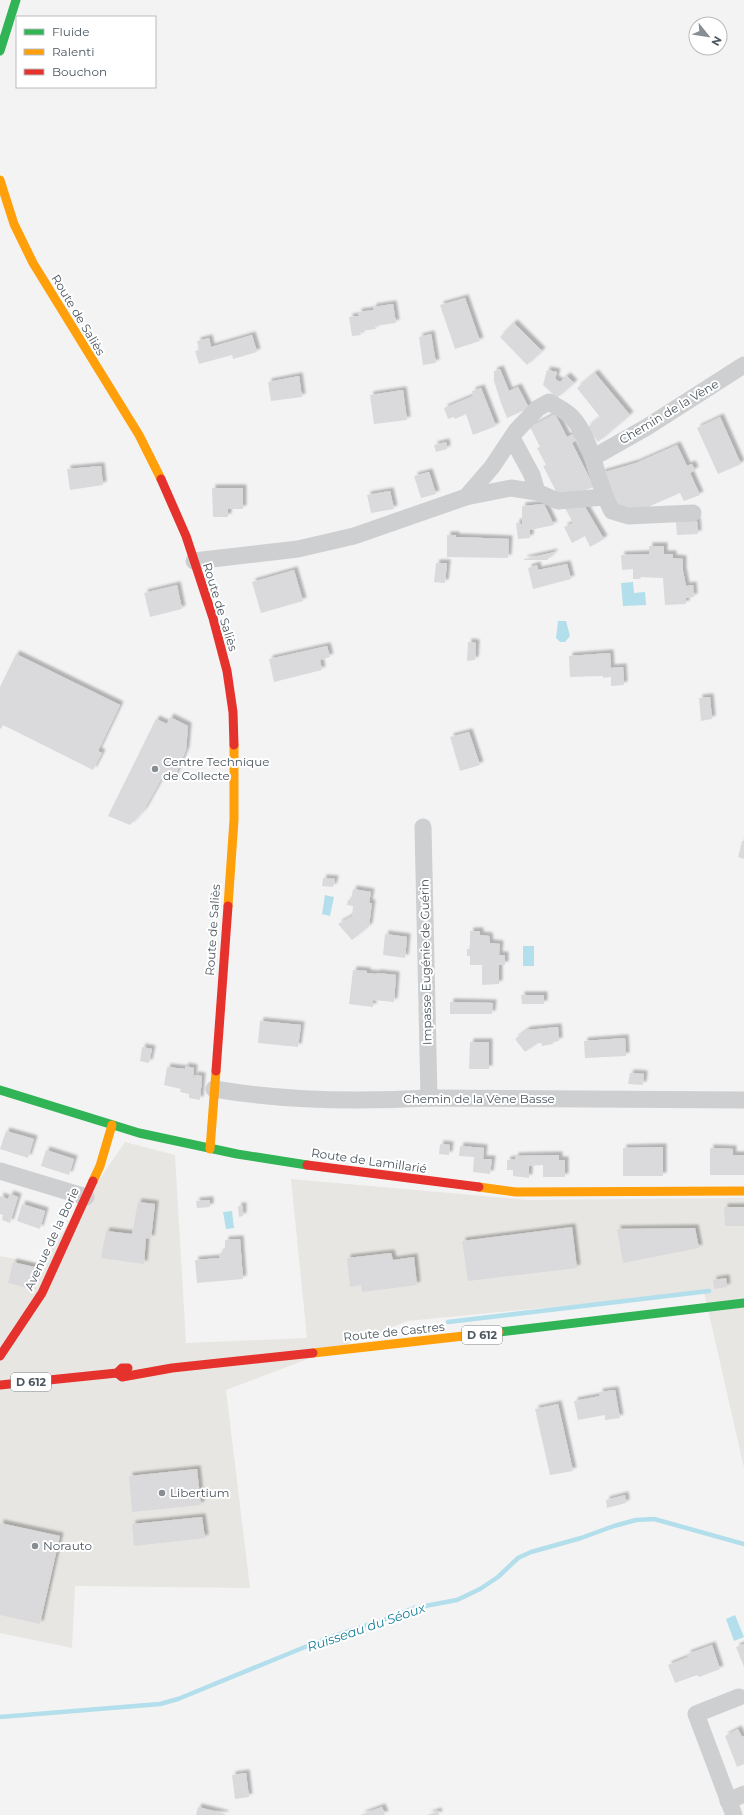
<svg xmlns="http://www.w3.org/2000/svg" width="744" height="1815" viewBox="0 0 744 1815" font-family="Montserrat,sans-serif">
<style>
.commercial{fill:#e7e6e2}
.water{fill:#b2dfeb}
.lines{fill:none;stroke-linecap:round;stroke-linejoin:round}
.stream{stroke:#b2dfeb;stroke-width:4.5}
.building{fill:#dadadc;filter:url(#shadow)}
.street{stroke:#cdcfd1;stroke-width:17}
.fast{stroke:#30b455;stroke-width:9}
.slow{stroke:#ff9f0a;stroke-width:9}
.jam{stroke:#e5322d;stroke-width:9}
.poi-dot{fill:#868d93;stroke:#fff;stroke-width:1.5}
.labels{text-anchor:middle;stroke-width:4;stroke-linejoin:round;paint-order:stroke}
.shield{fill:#fff;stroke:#81898f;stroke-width:1}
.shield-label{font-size:11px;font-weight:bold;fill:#4b565f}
.street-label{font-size:12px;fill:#4b565f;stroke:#fff}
.poi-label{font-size:12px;fill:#4b565f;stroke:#fff;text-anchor:start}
.water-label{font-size:13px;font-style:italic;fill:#157d99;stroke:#fff}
</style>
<defs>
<filter id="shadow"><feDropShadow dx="3.5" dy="-3.5" stdDeviation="1" flood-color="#0004"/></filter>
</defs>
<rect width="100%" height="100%" fill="#f4f3f3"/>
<path class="commercial" d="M125,1142L175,1155L186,1343L307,1338L291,1179L529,1200L744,1198V1468L704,1292L408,1321L226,1390L250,1588L75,1586L72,1648L0,1633V1256L41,1264Z"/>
<g class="water">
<path d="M633,582L634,593L645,592L646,605L623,606L621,583Z"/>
<path d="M558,621H566L570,636L565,642H560L556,638Z"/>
<path d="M325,895L334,897L330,916L322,914Z"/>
<rect x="523" y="946" width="11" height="20"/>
<path d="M232,1211L234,1228L226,1229L223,1212Z"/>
<path d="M735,1615L744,1637L734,1641L726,1619Z"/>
</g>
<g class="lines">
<g class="stream">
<path d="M448,1322L709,1291"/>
<path d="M0,1717L160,1704L178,1699L322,1640L383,1620L414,1608L457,1600L480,1589L498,1577L518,1558L531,1552L581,1538L614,1526L636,1520L654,1519L744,1544"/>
</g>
</g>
<g class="building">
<path d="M465,298L480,341L455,349L440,305Z"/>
<path d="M393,304L396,323L375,326L376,329L360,331L361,335L352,336L349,317L359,316L358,312L373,310V307Z"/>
<path d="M514,323L542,351L527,365L500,337Z"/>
<path d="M431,334L436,363L423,365L419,337Z"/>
<path d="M252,335L257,352L233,359L232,355L199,364L195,351L199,350L197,341L209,338L211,347Z"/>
<path d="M500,369L509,391L518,387L529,408L507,418L501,403L494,381V371Z"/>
<path d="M547,370L557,372L555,379L560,382L567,376L574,383L557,398L543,385Z"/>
<path d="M595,373L630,415L598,442L587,428L600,417L577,388Z"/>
<path d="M299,376L302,397L271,401L268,382Z"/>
<path d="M481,388L496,426L473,435L466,414L455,419L454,417L448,419L444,408L473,396L472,391Z"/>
<path d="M403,390L407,420L374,424L370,395Z"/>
<path d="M555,414L567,437L573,434L576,440L572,443L594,487L560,499L543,466L546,465L537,448L540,447L530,427Z"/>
<path d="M720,417L741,464L718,474L697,428Z"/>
<path d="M446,442L447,449L436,452L434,445Z"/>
<path d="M677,445L687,466L692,464L695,470L690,473L700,495L684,501L680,493L641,510L627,507L618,510L601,473L636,463Z"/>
<path d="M101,466L103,485L70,490L67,469Z"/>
<path d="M429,472L436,494L421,498L414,476Z"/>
<path d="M212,488H243V509H228V517H213Z"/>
<path d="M390,491L394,509L371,513L367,495Z"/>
<path d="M544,504L554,525L530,530V538L518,539L516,523L520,522V525L522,524V506Z"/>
<path d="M585,507L604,539L590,547L585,536L572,543L564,527L573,523L565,508Z"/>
<path d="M697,521L698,534L677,535L676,522Z"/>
<path d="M447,535H456V537L509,539L508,558L447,557Z"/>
<path d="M649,546H664V554H673V558L683,559V571L686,586L693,585L694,597L686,598V604L665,605L663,578L640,577L641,579H633V569L622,570L621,555L649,554Z"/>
<path d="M555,552L547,560H524V559Z"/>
<path d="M436,563H447L445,583L434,582Z"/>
<path d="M567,564L571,579L533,589L528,568L537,565L538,570Z"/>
<path d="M294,570L303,601L261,613L252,582Z"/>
<path d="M177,585L182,609L150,617L144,593Z"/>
<path d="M468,642L476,643L475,660L467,661Z"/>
<path d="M327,646L330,657L320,660L322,670L274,682L269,659Z"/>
<path d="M610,653L611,668L623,667L624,685L611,686V677L603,678V676L570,677L569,656Z"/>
<path d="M16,654L120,705L98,751L102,753L93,770L3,725L1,729L0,728V687Z"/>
<path d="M710,697L712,719L701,721L699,698Z"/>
<path d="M170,717L188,726L186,750L173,781L163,776L144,810L130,825L108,816L156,719L167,724Z"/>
<path d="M469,732L480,765L460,771L450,737Z"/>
<path d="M742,841H744V859L738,857Z"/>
<path d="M323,878L335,879L333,887L322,886Z"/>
<path d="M353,889L371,892L369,903H372L369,926L352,940L338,924L352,916L353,906L347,905L348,900H351Z"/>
<path d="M470,931H480V935L489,936L490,943L500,944L499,955H505V965H499V984L482,985V965H470V956H467V949H470Z"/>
<path d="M385,934L407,937L405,958L383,955Z"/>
<path d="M353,970L367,971V973L376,974L377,973L396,975L394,1002L373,1000V1007L349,1004Z"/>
<path d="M521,995H544V1004H522Z"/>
<path d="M450,1002L493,1003L492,1014H450Z"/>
<path d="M260,1021L301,1025L298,1047L258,1043Z"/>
<path d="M558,1027L559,1041L553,1042V1044L542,1046L541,1043H538L525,1052L515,1039L527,1030Z"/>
<path d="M625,1038L626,1056L585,1058L584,1041Z"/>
<path d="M470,1042H489V1069H469Z"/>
<path d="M142,1047L152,1049L149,1063L140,1061Z"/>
<path d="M185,1066L194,1068L193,1080L195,1075L202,1076L200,1100L189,1098V1094L180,1092L181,1089L164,1085L167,1067L185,1069Z"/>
<path d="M630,1073L644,1074L643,1085L628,1084Z"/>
<path d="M6,1131L34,1139L28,1158L0,1149Z"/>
<path d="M440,1144L450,1145L449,1155L439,1154Z"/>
<path d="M460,1146L484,1148L483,1159H492L490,1174L473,1172L474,1157L459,1156Z"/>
<path d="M663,1147V1176H623V1148Z"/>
<path d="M710,1148L733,1149V1155H744V1175H710Z"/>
<path d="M46,1150L74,1159L69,1175L41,1166Z"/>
<path d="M559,1155V1160H565V1177H543V1165L529,1166V1178L513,1176V1170H507V1160L515,1159V1156Z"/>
<path d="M10,1194L18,1197L10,1223L2,1220L3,1215L0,1214V1196L8,1199Z"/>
<path d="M210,1200V1207L197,1208L196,1201Z"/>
<path d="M138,1202L155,1204L151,1239L146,1238L144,1264L101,1258L106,1231L132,1234Z"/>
<path d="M22,1204L45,1211L40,1229L17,1221Z"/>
<path d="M238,1206H243V1216L239,1217Z"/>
<path d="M724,1207H744V1226H725Z"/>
<path d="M572,1227L577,1268L468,1281L462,1241Z"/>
<path d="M695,1228L699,1248L623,1263L617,1229Z"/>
<path d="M240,1239L243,1279L197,1283L195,1260L220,1258L219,1254L225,1250V1240Z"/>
<path d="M391,1253L393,1260L414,1257L417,1285L362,1292L361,1285L350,1287L347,1258Z"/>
<path d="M13,1262L34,1267L27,1288L8,1283Z"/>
<path d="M726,1278L727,1287L714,1289L713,1280Z"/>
<path d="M615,1390L620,1418L605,1420V1415L578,1420L574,1401L600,1396L599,1392Z"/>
<path d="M558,1404L573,1471L550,1475L535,1409Z"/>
<path d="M197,1469L201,1505L132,1512L129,1476Z"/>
<path d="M625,1495L626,1503L607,1508L606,1500Z"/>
<path d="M202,1517L205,1538L134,1546L132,1524Z"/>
<path d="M0,1523L60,1536L40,1624L0,1615Z"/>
<path d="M744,1644V1667L736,1647Z"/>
<path d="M712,1645L720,1669L699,1677L697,1675L675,1683L668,1665L688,1657L687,1654Z"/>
<path d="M738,1729L742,1737L744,1736V1764L737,1767L725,1736Z"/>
<path d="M246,1773L249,1797L235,1799L232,1775Z"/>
<path d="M198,1807L225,1814V1815H196Z"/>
<path d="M382,1807L385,1815H360Z"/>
<path d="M438,1811L439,1815H427Z"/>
</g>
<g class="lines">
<g class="street">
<path d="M512,438L532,475L537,492"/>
<path d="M594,457L647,427L744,365"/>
<path d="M466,497L511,488L537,492L558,501L604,497"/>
<path d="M194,561L298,549L354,536L466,497L492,467L516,431L538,408L549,402C558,407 570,413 576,422C595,449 596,483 612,511L628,516L693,513"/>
<path d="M423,827L429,1098"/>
<path d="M214,1089C285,1101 357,1102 429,1098L744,1100"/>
<path d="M0,1171L86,1197"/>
<path d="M728,1801L744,1794"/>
<path d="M734,1815L696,1714L739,1697"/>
</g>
<g class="fast">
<path d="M0,51L16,0"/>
<path d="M0,1090L139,1133L237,1154L307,1165"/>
<path d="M499,1332L744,1303"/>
</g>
<g class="slow">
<path d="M0,180L14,224L33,263L139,435L161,479"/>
<path d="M228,906L234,820V745"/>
<path d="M210,1149L216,1071"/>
<path d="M93,1181L100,1166L112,1125"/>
<path d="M479,1187L516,1192L744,1191"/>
<path d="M313,1353L499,1332"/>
</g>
<g class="jam">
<path d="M161,479L186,536L213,618L227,671L233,712L234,745"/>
<path d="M216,1071L228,906"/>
<path d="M307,1165L479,1187"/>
<path d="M0,1356L42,1293L93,1181"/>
<path d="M117,1373L122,1377L172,1368L313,1353"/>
<path d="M0,1385L117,1373L122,1368H128"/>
</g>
</g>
<g class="poi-dot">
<circle cx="155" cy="769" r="4"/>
<circle cx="162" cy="1493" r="4"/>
<circle cx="35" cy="1546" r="4"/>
</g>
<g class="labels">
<g class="shield">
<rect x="462" y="1326" width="40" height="18" rx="3"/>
<rect x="11" y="1373" width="40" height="18" rx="3"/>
</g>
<g class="shield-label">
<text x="482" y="1339">D 612</text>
<text x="31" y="1386">D 612</text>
</g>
<g class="street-label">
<text transform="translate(78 315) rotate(59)" y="4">Route de Saliès</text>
<text transform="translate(669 412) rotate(-31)" y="4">Chemin de la Vène</text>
<text transform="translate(220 607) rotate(73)" y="4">Route de Saliès</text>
<text transform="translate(213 930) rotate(-86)" y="4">Route de Saliès</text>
<text transform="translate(426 962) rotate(-91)" y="4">Impasse Eugénie de Guérin</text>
<text x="479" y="1103">Chemin de la Vène Basse</text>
<text transform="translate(369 1161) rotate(8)" y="4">Route de Lamillarié</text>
<text transform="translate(52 1239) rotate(-65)" y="4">Avenue de la Borie</text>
<text transform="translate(394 1332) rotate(-6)" y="4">Route de Castres</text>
</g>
<g class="poi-label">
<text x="163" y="766">Centre Technique<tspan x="163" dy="14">de Collecte</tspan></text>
<text x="170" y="1497">Libertium</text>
<text x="43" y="1550">Norauto</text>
</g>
<g class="water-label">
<text transform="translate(366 1627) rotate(-19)" y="5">Ruisseau du Séoux</text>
</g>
</g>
<rect x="16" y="16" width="140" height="72" fill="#ffffff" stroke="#b7bbbf"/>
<rect x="24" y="29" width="20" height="6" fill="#30b455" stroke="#b7bbbf"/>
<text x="52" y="36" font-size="12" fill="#4b565f">Fluide</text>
<rect x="24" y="49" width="20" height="6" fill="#ff9f0a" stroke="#b7bbbf"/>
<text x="52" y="56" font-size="12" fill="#4b565f">Ralenti</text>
<rect x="24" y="69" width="20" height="6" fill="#e5322d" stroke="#b7bbbf"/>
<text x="52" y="76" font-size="12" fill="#4b565f">Bouchon</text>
<g transform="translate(708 36) rotate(120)"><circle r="19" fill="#ffffff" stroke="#b7bbbf"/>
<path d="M0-3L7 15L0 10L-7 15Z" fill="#868d93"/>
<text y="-6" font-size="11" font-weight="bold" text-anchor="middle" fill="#4b565f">N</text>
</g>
</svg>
